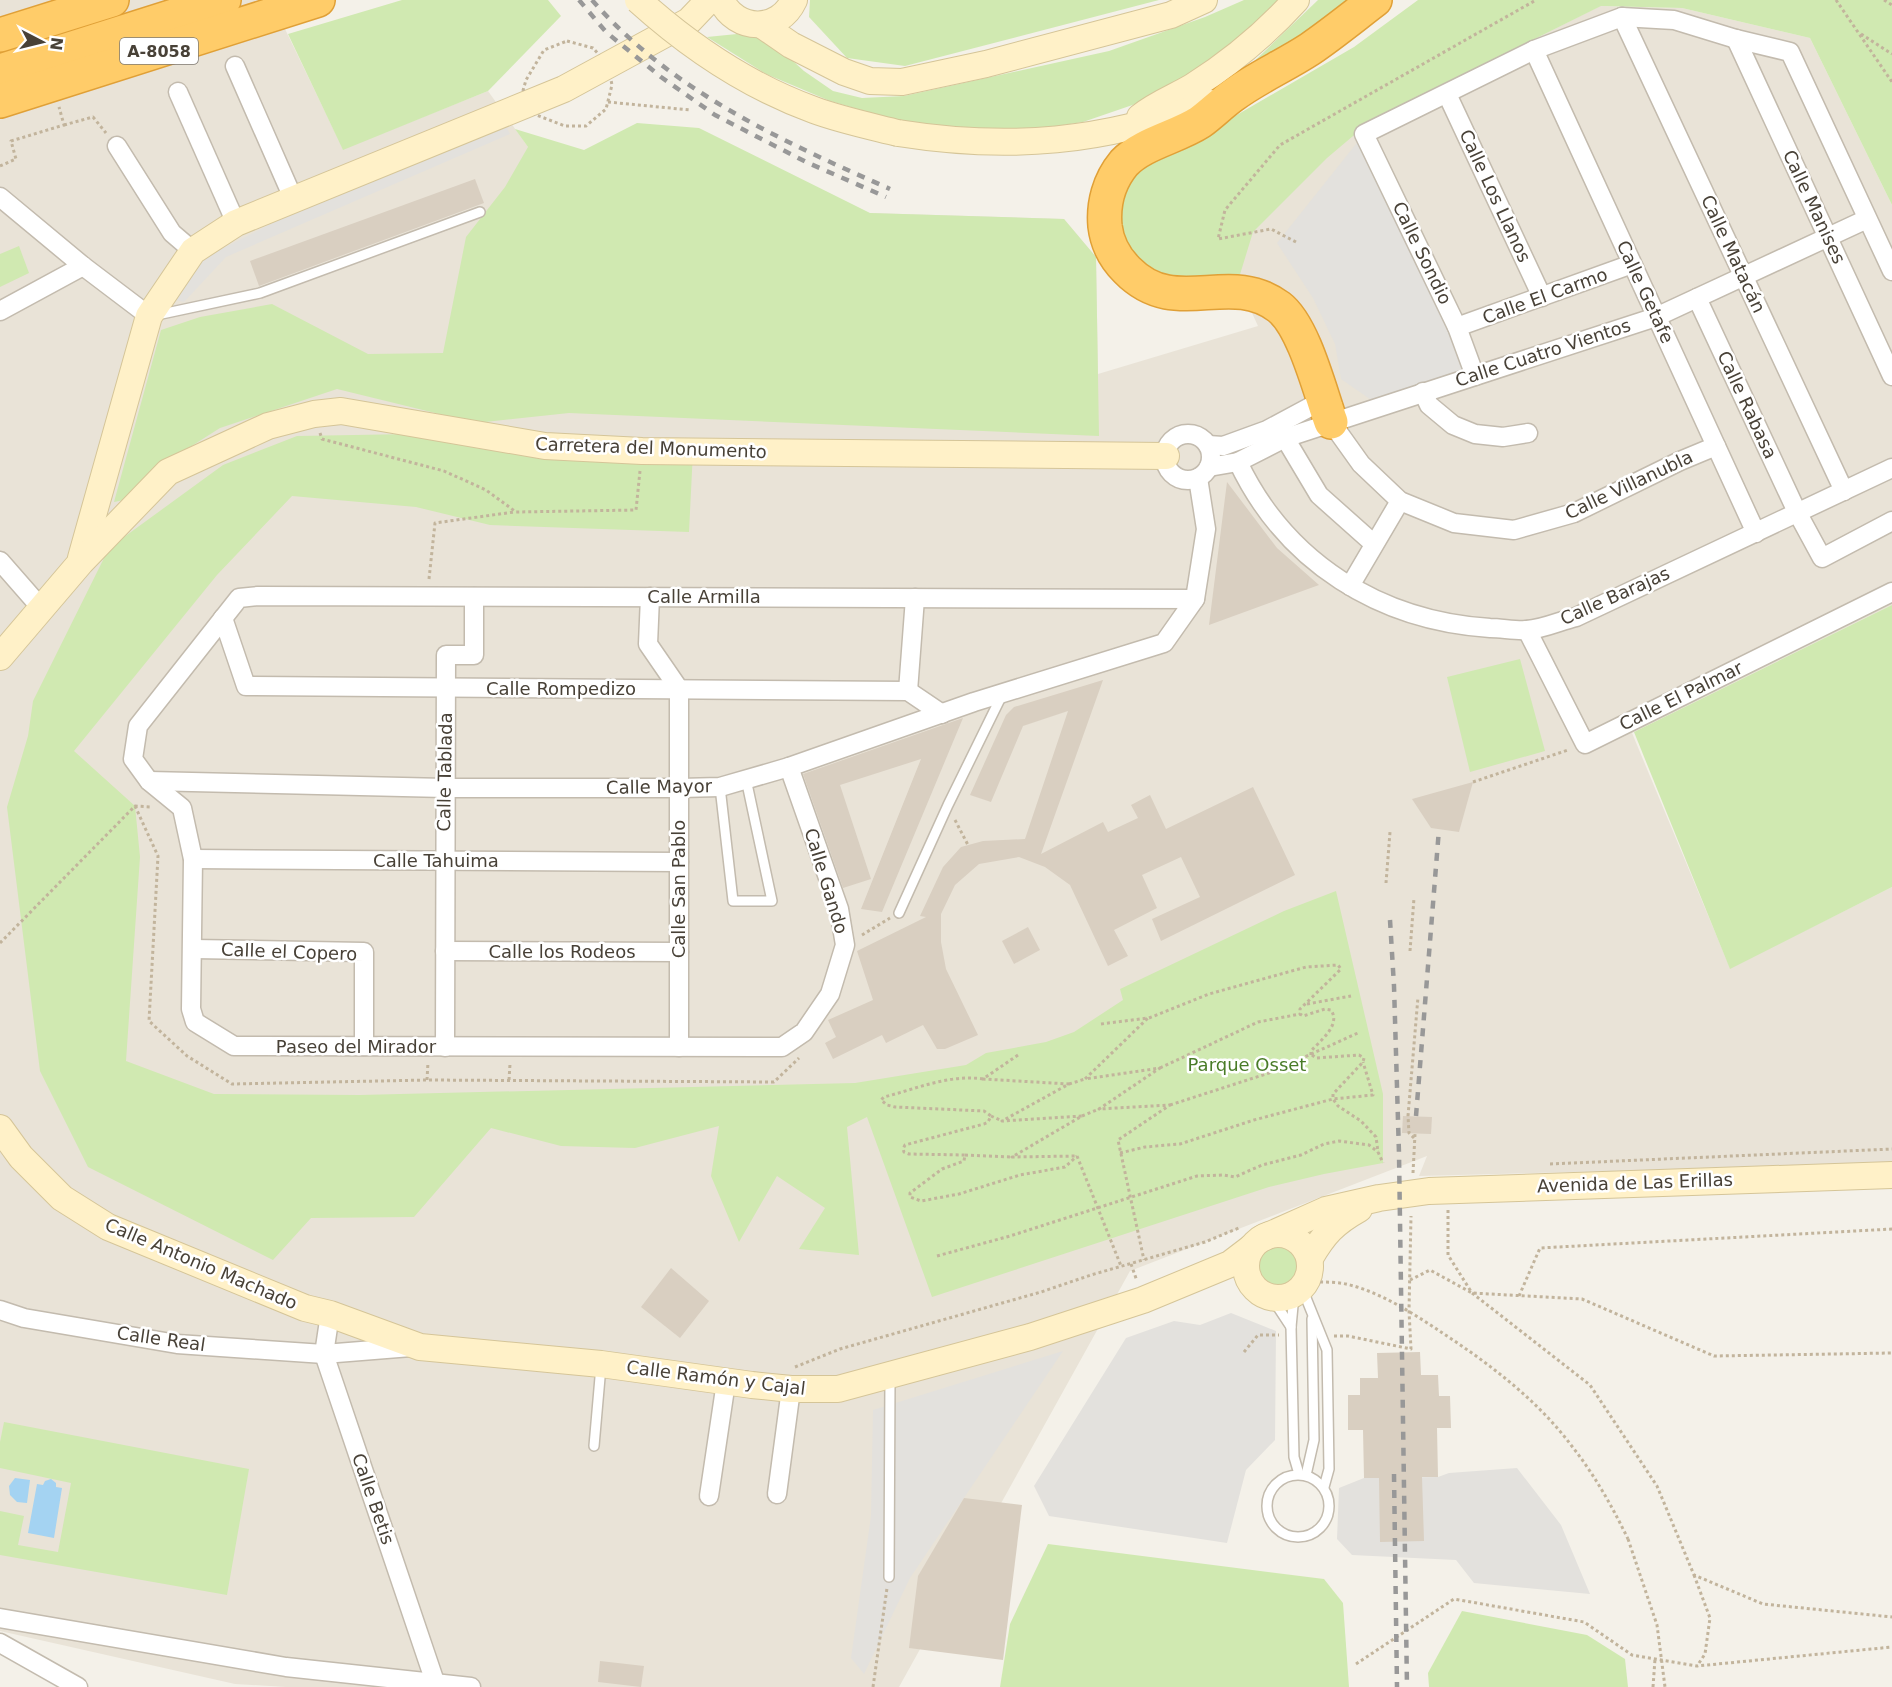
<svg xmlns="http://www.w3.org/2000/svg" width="1892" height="1687" viewBox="0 0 1892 1687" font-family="'DejaVu Sans',sans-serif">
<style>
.residential{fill:#e9e3d7}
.green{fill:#d0e9b1}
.parking{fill:#e3e1dd}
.water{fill:#a4d3f2}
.building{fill:#d9cfc1}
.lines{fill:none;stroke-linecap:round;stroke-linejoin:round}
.lane-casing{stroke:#c3bbae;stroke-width:12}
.street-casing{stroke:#c3bbae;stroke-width:21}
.secondary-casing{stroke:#d5c598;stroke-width:28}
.highway-casing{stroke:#e0a037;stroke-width:36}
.path{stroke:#c2b49c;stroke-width:3;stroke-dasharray:3 3;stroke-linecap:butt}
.lane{stroke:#fff;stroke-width:9}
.street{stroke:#fff;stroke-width:18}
.secondary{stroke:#fff1c8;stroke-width:26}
.highway{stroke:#ffcc69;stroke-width:33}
.rail{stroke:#989898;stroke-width:4.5;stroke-dasharray:8 8;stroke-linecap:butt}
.secondary-bridge-casing{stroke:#d5c598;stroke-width:28;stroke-linecap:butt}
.path-bridge{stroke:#c2b49c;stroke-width:3;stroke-dasharray:3 3;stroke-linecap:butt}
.secondary-bridge{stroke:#fff1c8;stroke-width:26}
.labels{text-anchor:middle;stroke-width:5;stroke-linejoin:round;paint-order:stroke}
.shield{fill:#fff;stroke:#7f7a73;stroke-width:1.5}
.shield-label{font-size:16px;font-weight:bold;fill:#484137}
.street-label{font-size:18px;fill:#484137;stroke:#fff}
.park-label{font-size:18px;fill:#497c28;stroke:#fff}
</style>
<rect width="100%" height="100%" fill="#f4f1e9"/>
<path class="residential" d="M0,0H271L343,149L488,91L569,204L1064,219L1096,257L1098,374L1258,326L1218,239L1280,145L1444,84L1600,6L1682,8L1810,38L1892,205V605L1632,733L1730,968L1892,887V1164L1419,1176L1427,1156L1130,1271L899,1687H286L235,1684L0,1631Z"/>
<g class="green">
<path d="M402,0H548L561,16L488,91L343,150L288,34Z"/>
<path d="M810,0H1159L905,66L847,58L809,17Z"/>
<path d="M1244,0H1283L1200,71L1147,100L1083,122L1032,130H973L917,125L875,114L830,101L766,74L707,37L737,34L762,39L783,52L804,71L833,91L862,98L904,96L1109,51L1205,17Z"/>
<path d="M1318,0H1355L1303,40L1243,72Z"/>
<path d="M1418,0H1892V205L1810,38L1682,8L1601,6L1372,120L1327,158L1253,232L1238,281L1154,282L1115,231L1123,190L1146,162L1211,130L1354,47Z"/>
<path d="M637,123L699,128L870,213L1064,219L1096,257L1099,436L569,413L476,423L337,389L220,428L146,475L129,499L114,502L161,330L200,317L272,304L368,354L443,353L466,237L505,187L528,147L515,129L584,150Z"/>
<path d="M19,246L29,273L0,287V254Z"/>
<path d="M411,434L693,451L689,532L490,525L416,507L292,496L217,575L74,751L135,806L140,857L126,1061L214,1094L360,1095L855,1083L966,1065L986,1053L1046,1042L1074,1032L1123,1000L1120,989L1284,911L1336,891L1383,1094V1163L1324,1174L1269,1187L932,1297L867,1117L847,1127L859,1255L799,1249L825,1208L777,1176L739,1242L711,1176L719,1126L635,1148L561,1146L491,1128L414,1217L311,1218L273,1260L88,1167L40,1071L7,807L28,736L33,701L109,548L223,465L297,436Z"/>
<path d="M1892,605V887L1730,969L1634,732Z"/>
<path d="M1520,659L1545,751L1470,772L1447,677Z"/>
<circle cx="1278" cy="1267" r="25"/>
<path d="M4,1422L249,1469L227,1595L0,1555V1511L24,1516L18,1545L58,1552L71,1483L0,1468V1442Z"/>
<path d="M1048,1544L1324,1579L1343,1603L1349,1687H1000L1010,1624Z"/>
<path d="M1462,1611L1587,1635L1625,1659L1628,1687H1429L1428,1673Z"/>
</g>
<g class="parking">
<path d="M504,122L510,134L226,257L184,302L171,299L200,260L310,204Z"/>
<path d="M1364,134L1475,376L1380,406L1341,379L1335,344L1313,298L1277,243Z"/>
<path d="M1231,1313L1276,1331L1275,1440L1246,1470L1227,1543L1049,1516L1034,1486L1126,1338L1174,1321L1200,1325Z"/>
<path d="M1063,1351L910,1578L864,1674L851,1658L871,1516L873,1410Z"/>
<path d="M1517,1468L1561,1525L1590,1594L1474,1583L1456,1560L1352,1555L1337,1539L1339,1488L1364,1478L1438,1477L1449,1473Z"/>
</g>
<g class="water">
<path d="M15,1478L30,1480L27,1503L17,1502L10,1495L9,1486Z"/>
<path d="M51,1479L56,1483V1487L62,1488L54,1538L28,1533L37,1484L43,1485L45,1481Z"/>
</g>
<g class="building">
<path d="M475,179L484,203L259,286L250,261Z"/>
<path d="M1227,482L1277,548L1319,585L1209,625Z"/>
<path d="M1103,680L1041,854L1103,822L1108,832L1138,818L1131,805L1150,795L1166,829L1253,787L1295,875L1161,941L1152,919L1200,897L1181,857L1142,875L1157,908L1114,930L1128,956L1108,966L1070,885L1045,867L1019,857L979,864L955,885L941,914V942L946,969L978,1035L945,1049H937L923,1025L886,1043L882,1035L833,1059L825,1043L836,1037L828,1020L873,1000L857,951L926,917L920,916L943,867L961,847L983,841L1025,839L1068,711L1023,726L991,802L970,795L1006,715L1014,707Z"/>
<path d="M963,718L882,912L861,909L921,759L840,785L871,879L843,888L803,774Z"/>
<path d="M1473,782L1459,832L1431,828L1412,799Z"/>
<path d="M1028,927L1040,950L1014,964L1002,941Z"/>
<path d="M1403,1116L1432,1117L1431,1134L1402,1133Z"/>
<path d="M671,1268L709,1301L680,1338L641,1307Z"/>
<path d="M1420,1352L1421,1375H1438L1439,1396H1450L1451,1428H1437L1438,1477H1422L1424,1541L1380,1542L1379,1478H1364L1363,1430H1348V1395H1360V1378H1378L1377,1353Z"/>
<path d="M964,1498L1022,1505L1003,1660L909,1648L918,1576Z"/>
<path d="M600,1661L644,1666L641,1687L598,1682Z"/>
</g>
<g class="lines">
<g class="lane-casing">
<g id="lane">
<path d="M157,315L260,293L480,212"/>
<path d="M720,787L733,901H772L746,779"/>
<path d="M899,913L948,805L1002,695"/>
<path d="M1302,1288L1327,1350L1329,1469L1324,1487"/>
<path d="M1294,1295L1291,1327L1294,1457L1299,1474"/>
<path d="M1272,1298L1291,1327"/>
<path d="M594,1446L601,1366"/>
<circle cx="1298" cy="1506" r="31"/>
<path d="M1306,1475L1314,1440L1312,1319"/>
<path d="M889,1577L890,1378"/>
</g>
</g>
<g class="street-casing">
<g id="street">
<path d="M1622,17L1844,491"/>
<path d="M1736,39L1892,376"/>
<path d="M1534,50L1756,533"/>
<path d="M235,66L293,198"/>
<path d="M178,92L236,223"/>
<path d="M1447,94L1542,297"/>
<path d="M117,146L172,233L193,251"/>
<path d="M0,197L83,266L149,316"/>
<path d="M1697,298L1797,512L1822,558L1892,521"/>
<path d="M0,311L83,266"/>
<path d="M1457,327L1632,264"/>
<path d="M1475,376L1457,327L1364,134L1534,50L1622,17L1674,20L1736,39L1790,52L1892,271"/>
<path d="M1423,392L1429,405L1453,425L1475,434L1503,437L1528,433"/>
<path d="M1331,422L1361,464L1400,501L1454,523L1514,530L1574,513L1680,461L1716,446"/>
<circle cx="1188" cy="457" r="23"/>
<path d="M1285,438L1319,495L1374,544"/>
<path d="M1208,445L1223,446L1267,430L1310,407L1333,406"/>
<path d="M1238,462C1286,563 1380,621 1490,628C1502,628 1515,631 1527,630C1543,629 1560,621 1576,617L1892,468"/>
<path d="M1209,467L1238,462L1285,438L1656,317L1867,219"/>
<path d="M0,561L42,609"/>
<path d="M1350,586L1400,501"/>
<path d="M650,597L648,644L679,689V1047"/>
<path d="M223,618L246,686L908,691L942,714"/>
<path d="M1527,630L1585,744L1892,592"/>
<path d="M908,691L915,598"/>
<path d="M789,767L839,909L845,945L830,994L804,1032L782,1047L234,1046L195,1022L191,1009L193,859L182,808L149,781L133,759L138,726L239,598L258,596L1195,599"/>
<path d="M149,781L445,788H680L720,787L789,767L974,702L1164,643L1195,599L1206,529L1198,478"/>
<path d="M193,859L679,862"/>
<path d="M193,949L364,952V1046"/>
<path d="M445,951L679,952"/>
<path d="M445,1047L446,655H474V597"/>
<path d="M0,1310L24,1318L177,1344L324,1354L411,1347"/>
<path d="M330,1314L324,1354L435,1682"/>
<path d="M777,1494L791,1389"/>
<path d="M709,1496L726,1382"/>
<path d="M0,1618L286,1667L471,1687"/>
<path d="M0,1643L78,1687"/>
</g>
</g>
<g class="secondary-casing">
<g id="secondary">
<path d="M721,0C736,32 779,33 794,0"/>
<path d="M762,25L791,45L844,72L870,81L902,82L986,64L1171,15L1204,0"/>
<path d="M1140,117C1156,104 1175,97 1192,87C1230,63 1266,33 1296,0"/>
<path d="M898,133C1011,151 1103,142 1210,103"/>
<path d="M81,558L149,316L193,251L236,223L564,89L689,21L709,0"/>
<path d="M0,657L81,562L168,472L268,426L314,414L341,411L545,446L642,451L1166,456"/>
<path d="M0,1128L21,1157L62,1198L108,1227L305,1308L330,1314L420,1347L601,1364L752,1385L791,1389H838L1030,1337L1143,1300L1230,1264L1251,1248"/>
<circle cx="1278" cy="1266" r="32"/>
<path d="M1263,1238L1326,1210L1379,1198L1429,1191L1892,1175"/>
<path d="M1310,1258C1324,1234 1334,1223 1359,1209"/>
</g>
</g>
<g class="highway-casing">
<g id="highway">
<path d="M0,35L112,0"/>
<path d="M0,71L224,0"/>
<path d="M0,101L318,0"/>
<path d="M1331,422C1320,392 1304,326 1279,307C1228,269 1176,320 1127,270C1115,258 1107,243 1105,226C1103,204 1109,181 1124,163C1143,143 1177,137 1200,122C1211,114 1221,104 1232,96C1256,78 1284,66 1310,49C1332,34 1354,16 1375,0"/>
</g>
</g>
<g class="path">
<path d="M1836,0L1892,82"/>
<path d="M1884,0L1892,5"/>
<path d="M1861,34L1892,54"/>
<path d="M567,41L593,48L608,65L612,85L606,109L586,126H565L518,108L526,80L544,50Z"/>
<path d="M608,102L690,110"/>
<path d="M64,125L93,117L106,133"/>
<path d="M0,166L16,159L11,141L64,125L59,107"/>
<path d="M1296,242L1271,229L1218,239L1225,210L1280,145L1536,0"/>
<path d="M320,433L322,439L444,471L486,490L516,512L636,510L640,471"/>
<path d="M429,579L435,523L514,512"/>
<path d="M1473,782L1568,750"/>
<path d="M135,806L158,856L149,1021L187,1056L232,1084L427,1080L774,1082L799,1058"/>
<path d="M955,820L968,845"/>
<path d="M1386,883L1390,832"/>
<path d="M862,935L890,918"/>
<path d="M0,943L135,806L151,807"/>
<path d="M1410,951L1414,898"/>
<path d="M1307,1004L1351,996"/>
<path d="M1149,1018L1209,994L1306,967L1338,965L1341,969L1300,1009V1014L1303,1016L1325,1009L1331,1010C1341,1025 1321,1040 1311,1051V1055"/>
<path d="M1101,1024L1148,1018L1085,1079L1160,1068L1099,1109L1170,1105L1118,1140L1144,1260"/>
<path d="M1018,1055L983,1079L1069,1084L1002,1121L1082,1116L1012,1157L1077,1156"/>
<path d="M1312,1055L1316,1058L1359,1055L1364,1058L1363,1062L1333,1094V1099L1338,1106L1361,1121L1376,1137L1378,1152L1383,1163"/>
<path d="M1160,1068L1258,1022L1300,1014"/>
<path d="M983,1079C949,1074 916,1089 884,1097L881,1100L887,1105L895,1107L984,1111L991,1116L988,1122L984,1124L905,1145L903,1149L904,1152L909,1154L965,1155L964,1161L942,1169L910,1193V1197L921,1201L959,1194L1020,1175L1065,1167L1077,1156"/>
<path d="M427,1080L428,1062"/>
<path d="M509,1080L510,1064"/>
<path d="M1069,1084L1085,1079"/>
<path d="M1170,1105L1269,1073L1358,1033"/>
<path d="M991,1116L1002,1121"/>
<path d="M1082,1116L1099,1109"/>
<path d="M1414,1138L1409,1133L1408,1116L1418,997"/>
<path d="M1120,1153L1145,1147L1180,1144L1254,1120L1333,1099L1373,1095L1363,1062"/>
<path d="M965,1155L1012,1157"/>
<path d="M1077,1156L1121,1266"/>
<path d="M1550,1164L1892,1149"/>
<path d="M1413,1173L1415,1134"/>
<path d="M1448,1210V1255L1472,1293L1590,1385L1657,1486L1694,1575L1763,1604L1892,1617"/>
<path d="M937,1256L1010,1236L1197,1176L1223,1175L1235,1177L1262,1165L1301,1155L1324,1144L1339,1141L1369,1145L1378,1152"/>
<path d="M1131,1264L1137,1281"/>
<path d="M1410,1280L1430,1270L1472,1293L1582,1299L1714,1356L1892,1353"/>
<path d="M1314,1282C1325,1282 1336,1282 1346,1284C1381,1292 1414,1314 1444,1334C1491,1365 1537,1400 1571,1445C1594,1474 1612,1506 1628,1539"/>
<path d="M1519,1296L1540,1248L1892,1229"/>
<path d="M1334,1336H1348L1411,1349L1409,1311L1411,1216"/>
<path d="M1244,1352L1258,1335H1279"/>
<path d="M795,1367L840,1349L1041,1292L1091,1275L1205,1242L1241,1227"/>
<path d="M1694,1575L1710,1618L1705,1654L1697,1666"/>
<path d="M1356,1664L1454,1599L1584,1622L1632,1655L1697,1666L1892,1647"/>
<path d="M873,1687L887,1588"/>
<path d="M1653,1687L1655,1659"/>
</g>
<use href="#lane" class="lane"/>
<use href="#street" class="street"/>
<use href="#secondary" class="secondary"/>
<use href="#highway" class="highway"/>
<g class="rail">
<path d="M579,0L606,32L661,77L715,115L806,162L886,197"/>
<path d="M592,0C671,91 782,141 890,189"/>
<path d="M1390,920L1394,986L1399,1154L1407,1687"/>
<path d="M1416,1116L1439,829"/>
<path d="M1394,1474L1397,1687"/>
</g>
<g class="secondary-bridge-casing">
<path id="secondary-bridge" d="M638,0C689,46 748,86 814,110C841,120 870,126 898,133"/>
</g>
<path class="path-bridge" d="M1628,1539L1657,1625L1665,1687"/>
<use href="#secondary-bridge" class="secondary-bridge"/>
</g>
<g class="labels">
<rect class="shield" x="120" y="38" width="78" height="26" rx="4.5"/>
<g class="shield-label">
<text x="159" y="57">A-8058</text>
</g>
<g class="street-label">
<text transform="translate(1495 196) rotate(65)" y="6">Calle Los Llanos</text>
<text transform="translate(1814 207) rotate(65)" y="6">Calle Manises</text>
<text transform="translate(1422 253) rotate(64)" y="6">Calle Sondio</text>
<text transform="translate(1733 254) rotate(65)" y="6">Calle Matacán</text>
<text transform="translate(1645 292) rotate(65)" y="6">Calle Getafe</text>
<text transform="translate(1545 296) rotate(-20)" y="6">Calle El Carmo</text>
<text transform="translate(1543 353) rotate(-18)" y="6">Calle Cuatro Vientos</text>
<text transform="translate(1747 405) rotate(65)" y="6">Calle Rabasa</text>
<text transform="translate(651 448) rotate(2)" y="6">Carretera del Monumento</text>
<text transform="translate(1629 485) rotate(-25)" y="6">Calle Villanubla</text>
<text transform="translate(1615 596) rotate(-24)" y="6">Calle Barajas</text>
<text x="704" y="603">Calle Armilla</text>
<text x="561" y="695">Calle Rompedizo</text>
<text transform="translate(1681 696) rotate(-26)" y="6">Calle El Palmar</text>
<text transform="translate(445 772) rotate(-89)" y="6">Calle Tablada</text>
<text transform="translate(659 787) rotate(-1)" y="6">Calle Mayor</text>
<text x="436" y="867">Calle Tahuima</text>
<text transform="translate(826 881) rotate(73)" y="6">Calle Gando</text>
<text transform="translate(679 889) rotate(-90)" y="6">Calle San Pablo</text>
<text transform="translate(289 952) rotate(2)" y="6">Calle el Copero</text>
<text x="562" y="958">Calle los Rodeos</text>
<text x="356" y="1053">Paseo del Mirador</text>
<text transform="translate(1635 1183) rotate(-2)" y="6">Avenida de Las Erillas</text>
<text transform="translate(201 1264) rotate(23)" y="6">Calle Antonio Machado</text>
<text transform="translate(161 1339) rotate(8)" y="6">Calle Real</text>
<text transform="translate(716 1378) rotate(7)" y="6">Calle Ramón y Cajal</text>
<text transform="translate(373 1499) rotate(71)" y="6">Calle Betis</text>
</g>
<g class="park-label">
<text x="1247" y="1071">Parque Osset</text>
</g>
</g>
<g transform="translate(42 42) rotate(97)" stroke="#ffffff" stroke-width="4.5" paint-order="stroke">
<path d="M0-4.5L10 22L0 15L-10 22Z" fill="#484137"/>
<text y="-9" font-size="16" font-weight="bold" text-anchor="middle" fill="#484137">N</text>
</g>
</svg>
